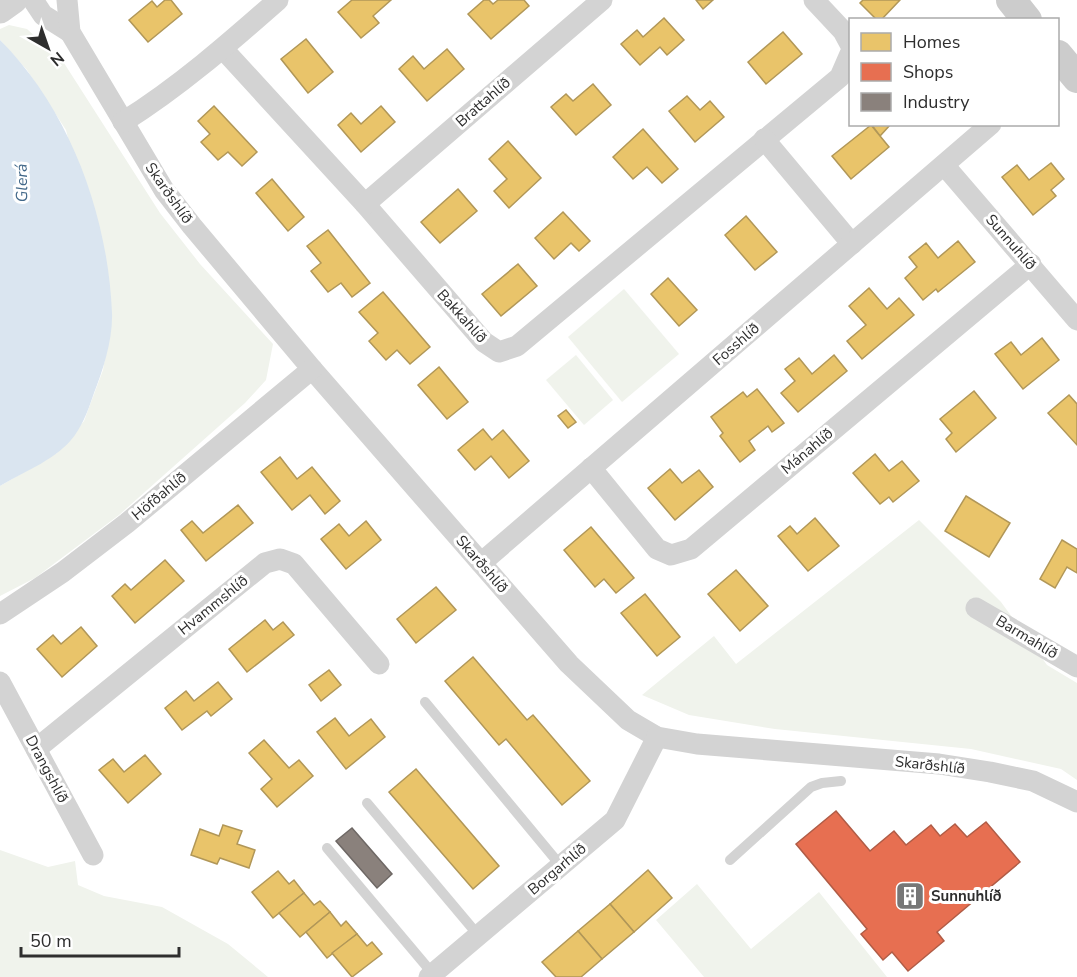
<svg xmlns="http://www.w3.org/2000/svg" width="1077" height="977" viewBox="0 0 1077 977" font-family="'Nunito Sans',sans-serif">
<style>
.green{fill:#f0f3ec}
.water{fill:#dae5f0}
.homes{fill:#e9c46a;stroke:#b19758;stroke-width:1.5}
.shops{fill:#e76f51;stroke:#b05c46;stroke-width:1.5}
.industry{fill:#8a817c;stroke:#6e6865;stroke-width:1.5}
.lines{fill:none;stroke-linecap:round;stroke-linejoin:round}
.service{stroke:#d3d3d3;stroke-width:10}
.minor{stroke:#d3d3d3;stroke-width:21}
.tertiary{stroke:#d3d3d3;stroke-width:27}
.secondary{stroke:#ccc;stroke-width:30}
.labels{text-anchor:middle;stroke-width:6;stroke-linejoin:round;paint-order:stroke}
.street-label{font-size:15px;fill:#2e2e2e;stroke:#fff}
.poi-label{font-size:15px;font-weight:bold;fill:#2e2e2e;stroke:#fff;text-anchor:start}
.water-label{font-size:16px;font-style:italic;fill:#426889;stroke:#fff}
</style>
<rect width="100%" height="100%" fill="#fff"/>
<g class="green">
<path d="M9,25L27,29L64,63L160,213L200,264L273,344L266,380L245,403L119,515L35,578L0,596V486L57,453L84,421L103,370L112,315L66,130L27,70L0,40V29Z"/>
<path d="M624,289L679,354L622,402L568,337Z"/>
<path d="M576,355L613,400L584,425L546,380Z"/>
<path d="M919,520L1001,602L1047,665L1077,683V780L1061,769L971,749L775,729L689,715L642,695L714,636L736,664Z"/>
<path d="M0,850L48,867L75,861L78,885L104,896L162,907L228,944L268,977H0Z"/>
<path d="M697,884L751,949L819,892L887,977H704L656,920Z"/>
</g>
<path class="water" d="M0,40C70,110 108,215 112,313C113,339 103,370 94,393C89,408 84,422 75,435C58,459 25,471 0,486Z"/>
<g class="homes">
<path d="M165,0H171L182,14L148,42L129,20L152,1L157,7Z"/>
<path d="M352,0H391L373,16L379,23L361,38L338,12Z"/>
<path d="M484,0H489L493,4L498,0H524L529,6L491,39L468,14Z"/>
<path d="M696,0H713L703,9Z"/>
<path d="M863,0H900L881,20H877L860,3Z"/>
<path d="M664,18L684,40L667,55L660,47L640,65L621,44L637,30L643,37Z"/>
<path d="M783,32L802,54L766,84L748,62Z"/>
<path d="M306,39L333,72L308,93L281,59Z"/>
<path d="M447,49L464,69L427,101L399,69L413,56L424,69Z"/>
<path d="M593,84L611,105L576,135L551,107L566,94L573,101Z"/>
<path d="M687,96L700,110L710,101L724,117L695,142L669,111Z"/>
<path d="M214,106L257,152L242,166L228,152L218,160L201,142L210,134L198,121Z"/>
<path d="M381,106L395,122L361,152L338,125L351,113L361,124Z"/>
<path d="M891,124L880,136L871,124Z"/>
<path d="M871,125L889,147L851,179L832,156Z"/>
<path d="M643,129L678,169L662,183L647,167L633,179L613,157Z"/>
<path d="M508,141L541,178L509,208L494,191L507,179L489,159Z"/>
<path d="M1051,163L1064,179L1051,190L1056,196L1033,215L1002,177L1017,165L1029,180Z"/>
<path d="M272,179L304,217L288,231L256,193Z"/>
<path d="M458,189L477,211L440,243L421,222Z"/>
<path d="M563,212L590,241L579,251L571,243L554,259L535,238Z"/>
<path d="M746,216L777,252L755,270L725,235Z"/>
<path d="M328,230L370,283L352,297L341,283L328,292L311,271L321,263L307,246Z"/>
<path d="M958,241L975,262L938,292L936,289L923,300L905,278L917,267L909,257L926,243L938,258Z"/>
<path d="M518,264L537,286L501,316L482,294Z"/>
<path d="M668,278L697,310L679,326L651,294Z"/>
<path d="M869,288L887,309L899,298L914,315L862,359L847,341L866,325L849,306Z"/>
<path d="M383,292L430,347L410,364L397,350L386,360L369,341L378,333L359,312Z"/>
<path d="M1042,338L1059,360L1023,389L995,354L1011,342L1021,355Z"/>
<path d="M834,355L847,371L798,412L781,393L795,381L785,369L799,358L812,374Z"/>
<path d="M439,367L468,402L447,419L418,385Z"/>
<path d="M757,389L784,423L772,432L768,426L749,441L755,450L740,462L720,436L723,433L711,417L743,392L747,397Z"/>
<path d="M974,391L996,418L956,452L946,439L952,433L940,419Z"/>
<path d="M1069,395L1077,404V445L1048,413Z"/>
<path d="M566,410L576,422L568,428L558,416Z"/>
<path d="M483,429L492,440L503,430L529,461L509,478L491,456L475,470L458,450Z"/>
<path d="M875,454L889,471L902,461L919,481L893,502L889,497L880,504L853,473Z"/>
<path d="M280,457L297,479L312,467L340,501L325,514L310,495L292,510L261,472Z"/>
<path d="M670,469L682,483L699,470L713,487L675,520L648,488Z"/>
<path d="M966,496L1010,523L989,557L945,531Z"/>
<path d="M238,505L253,523L206,561L181,530L192,521L203,533Z"/>
<path d="M815,518L839,546L808,571L778,536L790,526L797,534Z"/>
<path d="M366,521L381,540L346,569L321,539L339,524L349,536Z"/>
<path d="M591,527L634,578L616,593L604,579L595,587L564,550Z"/>
<path d="M1062,540L1077,549V573L1067,567L1055,588L1040,579Z"/>
<path d="M165,560L184,581L135,623L112,596L125,584L131,590Z"/>
<path d="M736,570L768,606L740,631L708,594Z"/>
<path d="M436,587L456,610L416,643L397,619Z"/>
<path d="M645,594L680,637L657,656L621,613Z"/>
<path d="M265,620L273,630L283,622L294,635L247,672L229,649Z"/>
<path d="M81,627L97,646L62,677L37,649L53,635L61,644Z"/>
<path d="M473,657L527,720L533,715L590,781L562,805L506,739L499,745L445,681Z"/>
<path d="M329,670L341,685L321,701L309,685Z"/>
<path d="M218,682L232,699L211,716L207,711L182,730L165,708L186,691L194,701Z"/>
<path d="M335,718L349,736L371,719L385,737L346,769L317,732Z"/>
<path d="M264,740L289,768L299,760L313,776L277,807L261,789L272,779L249,753Z"/>
<path d="M145,755L161,774L128,803L99,770L113,759L124,772Z"/>
<path d="M416,769L499,866L473,889L389,792Z"/>
<path d="M223,825L242,831L237,844L255,850L249,868L220,858L217,864L191,855L200,829L219,836Z"/>
<path d="M648,870L672,898L634,932L610,904Z"/>
<path d="M278,871L289,884L294,880L304,893L273,918L252,892Z"/>
<path d="M304,893L314,905L320,901L330,912L300,937L279,913Z"/>
<path d="M610,904L634,932L602,959L578,931Z"/>
<path d="M330,912L341,926L346,921L357,934L327,958L306,932Z"/>
<path d="M578,931L602,959L581,977H556L542,962Z"/>
<path d="M357,934L367,946L372,942L382,954L352,977L332,953Z"/>
</g>
<path class="shops" d="M836,811L870,851L894,831L906,845L931,825L940,836L955,824L967,837L986,822L1020,862L937,932L944,941L908,971L892,952L883,960L861,934L867,929L796,844Z"/>
<path class="industry" d="M352,828L392,874L377,888L336,841Z"/>
<g class="lines">
<g class="service">
<path d="M425,702L561,866"/>
<path d="M367,803L478,935"/>
<path d="M327,848L433,974"/>
<path d="M730,860L811,787L822,783L841,781"/>
</g>
<g class="minor">
<path d="M33,0L43,15L70,32"/>
<path d="M67,0L70,32L164,190L192,226L312,369L569,664L628,720L657,737L697,744L939,764L990,772L1033,781L1077,802"/>
<path d="M814,0L843,31L850,44"/>
<path d="M223,49L365,204L484,342L499,352L517,346L840,77L850,54"/>
<path d="M123,122C179,87 228,44 278,0"/>
<path d="M764,139L852,244"/>
<path d="M944,165L1077,320"/>
<path d="M365,204L602,0"/>
<path d="M591,468L657,549L671,555L691,549L1031,264"/>
<path d="M481,563L991,124"/>
<path d="M976,608L1077,667"/>
<path d="M0,614L63,572L127,523L312,369"/>
<path d="M0,682L93,855"/>
<path d="M36,749L265,563L280,559L294,564L379,664"/>
<path d="M429,977L615,820L657,737"/>
</g>
<path class="tertiary" d="M0,10L14,0"/>
<g class="secondary">
<path d="M1011,0L1027,20"/>
<path d="M1058,55L1077,78"/>
</g>
</g>
<defs>
<g id="building-square" transform="scale(1.5)"><rect x="-9" y="-9" width="18" height="18" rx="4" fill="#777" stroke="#fff"/><path d="M-4-6H4V6H1V3H-1V6H-4ZM-2.5-4.3h1.7v1.8h-1.7ZM.8-4.3h1.7v1.8H.8ZM-2.5-1h1.7V.8h-1.7ZM.8-1h1.7V.8H.8Z" fill="#fff"/></g>
</defs>
<g fill-rule="evenodd">
<use href="#building-square" x="910" y="896"/>
</g>
<g class="labels">
<g class="street-label">
<text transform="translate(483 102) rotate(-41)" y="5">Brattahlíð</text>
<text transform="translate(169 193) rotate(55)" y="5">Skarðshlíð</text>
<text transform="translate(1011 242) rotate(49)" y="5">Sunnuhlíð</text>
<text transform="translate(462 316) rotate(48)" y="5">Bakkahlíð</text>
<text transform="translate(736 344) rotate(-41)" y="5">Fosshlíð</text>
<text transform="translate(807 451) rotate(-40)" y="5">Mánahlíð</text>
<text transform="translate(159 496) rotate(-40)" y="5">Höfðahlíð</text>
<text transform="translate(482 564) rotate(49)" y="5">Skarðshlíð</text>
<text transform="translate(213 605) rotate(-39)" y="5">Hvammshlíð</text>
<text transform="translate(1027 637) rotate(31)" y="5">Barmahlíð</text>
<text transform="translate(930 765) rotate(6)" y="5">Skarðshlíð</text>
<text transform="translate(47 769) rotate(62)" y="5">Drangshlíð</text>
<text transform="translate(557 869) rotate(-40)" y="5">Borgarhlíð</text>
</g>
<g class="poi-label">
<text x="931" y="901">Sunnuhlíð</text>
</g>
<g class="water-label">
<text transform="translate(21 183) rotate(-91)" y="6">Glerá</text>
</g>
</g>
<rect x="849" y="18" width="210" height="108" fill="#ffffff" stroke="#ababab" stroke-width="1.5"/>
<rect x="861" y="33" width="30" height="18" fill="#e9c46a" stroke="#ababab" stroke-width="1.5"/>
<text x="903" y="48" font-size="18" fill="#2e2e2e">Homes</text>
<rect x="861" y="63" width="30" height="18" fill="#e76f51" stroke="#ababab" stroke-width="1.5"/>
<text x="903" y="78" font-size="18" fill="#2e2e2e">Shops</text>
<rect x="861" y="93" width="30" height="18" fill="#8a817c" stroke="#ababab" stroke-width="1.5"/>
<text x="903" y="108" font-size="18" fill="#2e2e2e">Industry</text>
<g transform="translate(48 48) rotate(140)" stroke="#ffffff" stroke-width="4.5" paint-order="stroke">
<path d="M0-4.5L10 22L0 15L-10 22Z" fill="#2e2e2e"/>
<text y="-9" font-size="16" font-weight="bold" text-anchor="middle" fill="#2e2e2e">N</text>
</g>
<path d="M21 947v9h158v-9" fill="none" stroke="#2e2e2e" stroke-width="3"/>
<text x="30" y="947" font-size="18" fill="#2e2e2e" stroke="#ffffff" stroke-width="4.5" paint-order="stroke">50 m</text>
</svg>
